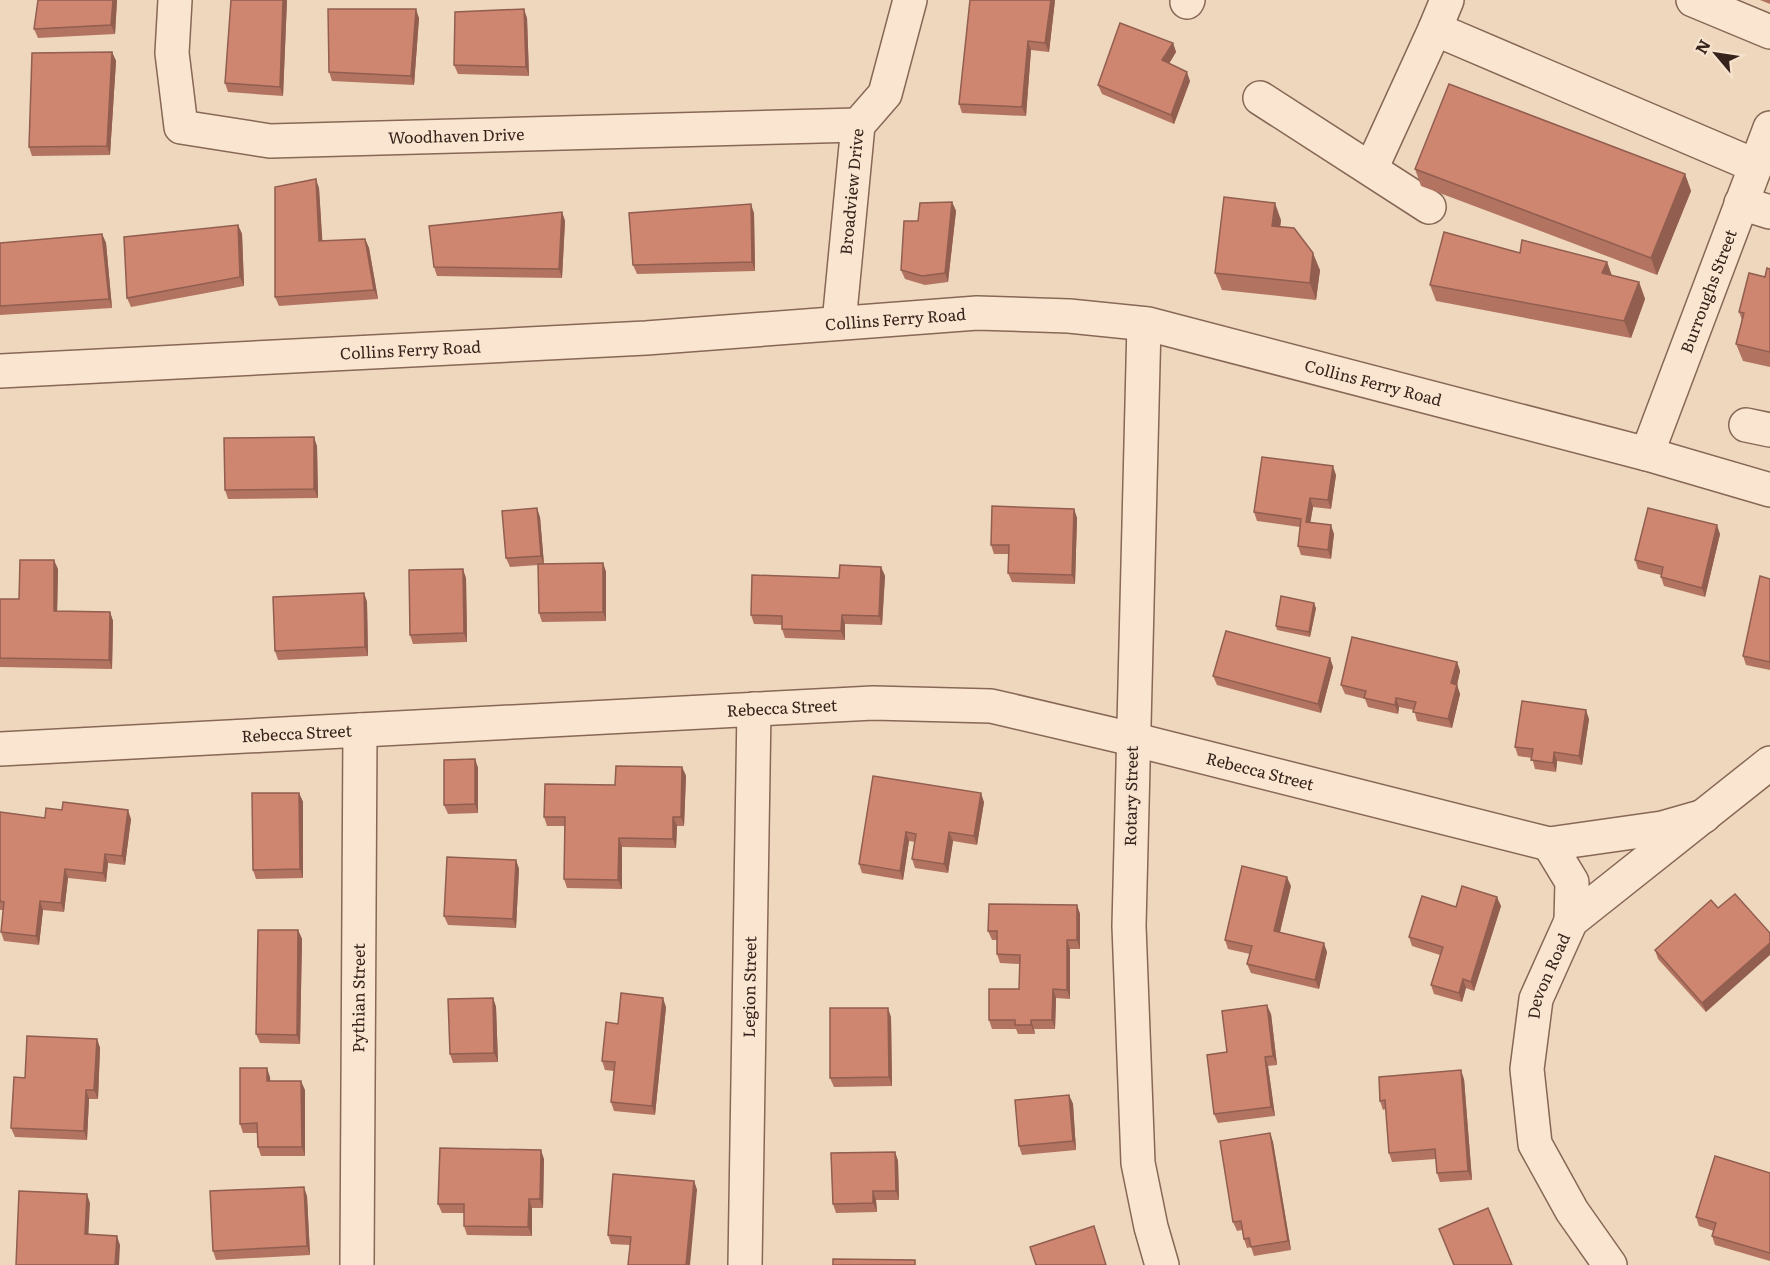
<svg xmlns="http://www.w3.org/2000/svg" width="1770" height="1265" viewBox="0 0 1770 1265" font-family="Literata,serif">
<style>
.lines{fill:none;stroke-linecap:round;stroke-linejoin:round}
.minor-casing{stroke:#876756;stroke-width:36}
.minor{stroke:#fae6d0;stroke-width:33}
.wall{fill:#b27361}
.shaded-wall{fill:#915e4f}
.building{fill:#cf8671;stroke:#915e4f;stroke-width:1.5}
.labels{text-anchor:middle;stroke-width:4.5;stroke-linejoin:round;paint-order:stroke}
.street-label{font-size:16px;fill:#36231b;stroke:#f6e2cd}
</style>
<rect width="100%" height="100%" fill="#efd7bd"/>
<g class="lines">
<g class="minor-casing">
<g id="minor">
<path id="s1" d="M175,0L172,53L181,127L270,141L858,125"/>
<path d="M1447,0L1435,29L1756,166"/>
<path d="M1693,0L1770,32"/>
<path d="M1187,2L1188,0"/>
<path d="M1260,98L1429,207"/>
<path d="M1371,169L1435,29"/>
<path d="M1741,203L1770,212"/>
<path id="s2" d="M839,323L858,125L885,94L910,0"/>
<path d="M1144,324L1129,926L1138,1163L1151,1227L1162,1265"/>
<path id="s3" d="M0,371L646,338L977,313L1069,316L1148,324L1647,454L1770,490"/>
<path d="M1746,425L1770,430"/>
<path id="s4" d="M1647,454L1770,128"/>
<path id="s5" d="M0,749L873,703L991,706L1132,739L1549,844L1662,828L1704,816"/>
<path d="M1549,844L1572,882L1571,921"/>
<path id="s6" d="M357,1265L360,730"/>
<path id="s7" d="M745,1265L754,709"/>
<path id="s8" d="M1610,1265L1572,1211L1535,1144L1527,1069L1536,999L1571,921L1770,763"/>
</g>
</g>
<use href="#minor" class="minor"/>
</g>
<g class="wall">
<path d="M117,0L115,34L38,38L34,29Z"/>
<path d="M231,0H287L283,96L228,92L225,83Z"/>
<path d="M970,0H1055L1049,52L1031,50L1026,116L962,113L959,104Z"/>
<path d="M1760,0H1770V4Z"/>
<path d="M419,18L414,85L332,81L329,72Z"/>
<path d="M527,18L529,76L458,74L454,65Z"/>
<path d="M1173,43L1176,52L1169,63L1190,81L1174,124L1102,94L1098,85Z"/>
<path d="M112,52L116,61L110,155L32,156L29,147Z"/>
<path d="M1415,169L1685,174L1691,191L1657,275L1421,186Z"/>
<path d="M319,188L322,241L365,239L369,248L378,299L279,306L275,297Z"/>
<path d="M952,202L956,211L948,282L925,285L905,279L901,270L918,221Z"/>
<path d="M562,212L565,221L562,278L437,276L434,267Z"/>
<path d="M754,213L755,271L637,274L633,265Z"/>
<path d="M1281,220L1280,227L1320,270L1316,300L1222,290L1215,273Z"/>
<path d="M238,225L242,234L244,286L131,307L127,298Z"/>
<path d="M102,234L106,243L112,308L0,315V243Z"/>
<path d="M1520,253L1607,262L1612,276L1639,282L1645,299L1631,338L1436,301L1430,285Z"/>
<path d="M1770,269V367L1743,361L1736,344L1742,320L1739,312Z"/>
<path d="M317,446L318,498L228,499L225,490Z"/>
<path d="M1336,475L1331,509L1313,507L1310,522L1334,534L1331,559L1301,555L1298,546L1300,527L1257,521L1254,512Z"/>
<path d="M1074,509L1077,518L1075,584L1012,582L1008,573L1009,554H994L991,545Z"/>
<path d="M540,517L544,564L603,563L606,572V621L542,622L539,613L538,565L510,567L506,558Z"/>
<path d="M1720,534L1705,597L1664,586L1661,577V575L1638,569L1635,560Z"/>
<path d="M881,567L885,576L882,625L845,624V640L785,638L782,629V625L754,624L751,615L839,578Z"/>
<path d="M58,569L57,611L110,612L113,621L112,669L0,667V599H19Z"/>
<path d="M466,578L467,642L413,644L410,635Z"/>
<path d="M1770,579V670L1746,665L1743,656Z"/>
<path d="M364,593L367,602L368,656L278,660L275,651Z"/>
<path d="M1316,608L1310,637L1277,630L1276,626Z"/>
<path d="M1330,658L1333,667L1321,713L1217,685L1213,676Z"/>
<path d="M1457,662L1460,671L1457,685L1460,694L1452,728L1417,721L1414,710L1399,707L1398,714L1368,707L1365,699L1345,694L1341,685Z"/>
<path d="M1589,719L1582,765L1557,761L1556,772L1535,769L1532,758L1518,756L1515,747Z"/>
<path d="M475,759L478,768V813L448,814L444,805Z"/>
<path d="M682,767L686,776L684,826H677L676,848L622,847V889L567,888L564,879L565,826H547L544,817L615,785Z"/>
<path d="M873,776L984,802L977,845L953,841L948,873L915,868L912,859L915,842L909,841L903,880L862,873L859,864Z"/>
<path d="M299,793L303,802V878L256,879L253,870Z"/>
<path d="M0,812L45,818L131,819L125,865L108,863L106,882L68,878L64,912L43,910L39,945L4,941L1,932L3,910H0Z"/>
<path d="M516,860L519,869L516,928L448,925L444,916Z"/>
<path d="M1291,886L1280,932L1327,952L1319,989L1251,973L1247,964L1250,954L1228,949L1225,940Z"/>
<path d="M1077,905L1080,914V949H1070V999L1056,998L1055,1029H1034L1035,1034H1018L1016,1029H992L989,1020L1019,989L1020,964L1000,963L997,954V940H992L988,931Z"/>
<path d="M1501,906L1474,991L1466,988L1462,1002L1434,994L1431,985L1440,955L1412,946L1409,937L1456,907Z"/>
<path d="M1718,908L1706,1012L1658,959L1655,950Z"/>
<path d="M298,930L302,939L300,1044L260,1043L256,1034Z"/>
<path d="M493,998L496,1007L498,1062L453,1063L450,1054Z"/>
<path d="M666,1007L655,1115L614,1111L611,1102L614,1071L605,1070L602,1061L618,1024Z"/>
<path d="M1271,1014L1277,1065L1268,1066L1275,1116L1218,1123L1214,1114Z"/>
<path d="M891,1017L892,1086L834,1087L830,1078Z"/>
<path d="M97,1039L100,1048L98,1099H89L87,1140L15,1137L11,1128L25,1078Z"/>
<path d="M270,1077V1081L305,1090V1156H261L258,1147L257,1133H243L240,1124Z"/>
<path d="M1464,1079L1472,1180L1440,1182L1437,1173L1436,1159L1392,1162L1389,1153L1386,1109L1383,1110L1380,1101Z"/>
<path d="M1069,1095L1073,1104L1076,1150L1022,1155L1019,1146Z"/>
<path d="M1270,1133L1273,1142L1291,1250L1254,1256L1251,1247L1247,1248L1244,1239L1242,1230L1237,1231L1233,1222Z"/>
<path d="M895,1152L898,1161L899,1200H876L877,1212L836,1213L833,1204Z"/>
<path d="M544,1159L543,1208H532V1236L467,1235L464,1226V1213H442L438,1204Z"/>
<path d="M1770,1173V1261L1715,1245L1712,1236L1714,1231L1699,1226L1696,1217Z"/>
<path d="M694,1181L697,1190L630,1245L611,1244L608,1235Z"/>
<path d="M307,1196L310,1255L216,1260L213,1251Z"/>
</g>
<g class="shaded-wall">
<path d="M113,0H117L115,34L111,25Z"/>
<path d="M283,0H287L283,96L280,87Z"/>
<path d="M1051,0H1055L1049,52L1045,43Z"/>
<path d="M416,9L419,18L414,85L411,76Z"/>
<path d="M524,9L527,18L529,76L526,67Z"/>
<path d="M1028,41L1031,50L1026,116L1022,107Z"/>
<path d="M1173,43L1176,52L1166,69L1162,60Z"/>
<path d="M112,52L116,61L110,155L107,146Z"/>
<path d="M1187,72L1190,81L1174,124L1171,115Z"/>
<path d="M1685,174L1691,191L1657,275L1651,258Z"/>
<path d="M316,179L319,188L323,250L319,241Z"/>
<path d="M952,202L956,211L948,282L945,273Z"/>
<path d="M1275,203L1281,220L1278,243L1272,226Z"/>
<path d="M751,204L754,213L755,271L752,262Z"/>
<path d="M562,212L565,221L562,278L559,269Z"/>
<path d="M238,225L242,234L244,286L240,277Z"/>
<path d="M102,234L106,243L112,308L109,299Z"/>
<path d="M365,239L369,248L378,299L374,290Z"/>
<path d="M1313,253L1320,270L1316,300L1310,283Z"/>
<path d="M1607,262L1613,279L1602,273Z"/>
<path d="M1639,282L1645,299L1631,338L1624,321Z"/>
<path d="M314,437L317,446L318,498L314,489Z"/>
<path d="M1333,466L1336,475L1331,509L1328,500Z"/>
<path d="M1310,498L1313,507L1309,531L1306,522Z"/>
<path d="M537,508L540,517L544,565L541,556Z"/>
<path d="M1074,509L1077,518L1075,584L1072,575Z"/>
<path d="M1331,525L1334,534L1331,559L1328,550Z"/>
<path d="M1717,525L1720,534L1705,597L1702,588Z"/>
<path d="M54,560L58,569L57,620L54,611Z"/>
<path d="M603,563L606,572V621L603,612Z"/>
<path d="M881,567L885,576L882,625L879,616Z"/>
<path d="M463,569L466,578L467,642L464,633Z"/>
<path d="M364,593L367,602L368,656L365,647Z"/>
<path d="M1314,603L1316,608L1310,637L1309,632Z"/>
<path d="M110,612L113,621L112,669L109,660Z"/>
<path d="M842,615L845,624V640L841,631Z"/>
<path d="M1330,658L1333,667L1321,713L1318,704Z"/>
<path d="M1457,662L1460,671L1457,685L1460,694L1452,728L1448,719L1451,683Z"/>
<path d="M1396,698L1399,707L1398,714L1395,705Z"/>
<path d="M1586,710L1589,719L1582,765L1579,756Z"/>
<path d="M1554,752L1557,761L1556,772L1553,763Z"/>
<path d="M475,759L478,768V813L475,804Z"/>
<path d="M682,767L686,776L684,826L681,817Z"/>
<path d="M299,793L303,802V878L300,869Z"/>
<path d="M981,793L984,802L977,845L974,836Z"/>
<path d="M128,810L131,819L125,865L122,856Z"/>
<path d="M673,817L677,826L676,848L673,839Z"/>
<path d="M906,832L909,841L903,880L900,871Z"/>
<path d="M949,832L953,841L948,873L944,864Z"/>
<path d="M619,838L622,847V889L618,880Z"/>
<path d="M105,854L108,863L106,882L103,873Z"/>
<path d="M516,860L519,869L516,928L513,919Z"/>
<path d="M65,869L68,878L64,912L61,903Z"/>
<path d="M1287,877L1291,886L1278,940L1274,931Z"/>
<path d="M1497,897L1501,906L1474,991L1471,982Z"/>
<path d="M40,901L43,910L39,945L36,936Z"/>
<path d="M1077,905L1080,914V949L1077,940Z"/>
<path d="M298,930L302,939L300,1044L297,1035Z"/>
<path d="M1067,940L1070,949V999L1067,990Z"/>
<path d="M1324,943L1327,952L1319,989L1315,980Z"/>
<path d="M1770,943V955L1706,1012L1702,1003Z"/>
<path d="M1463,979L1466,988L1462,1002L1459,993Z"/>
<path d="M1053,989L1056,998L1055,1029L1052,1020Z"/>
<path d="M493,998L496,1007L498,1062L494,1053Z"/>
<path d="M663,998L666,1007L655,1115L652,1106Z"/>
<path d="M1267,1005L1271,1014L1277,1065L1273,1056Z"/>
<path d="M888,1008L891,1017L892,1086L889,1077Z"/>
<path d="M1031,1020L1034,1029L1035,1034L1031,1025Z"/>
<path d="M97,1039L100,1048L98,1099L94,1090Z"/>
<path d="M1265,1057L1268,1066L1275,1116L1271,1107Z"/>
<path d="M267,1068L270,1077L271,1090L267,1081Z"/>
<path d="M1461,1070L1464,1079L1472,1180L1468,1171Z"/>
<path d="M301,1081L305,1090V1156L302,1147Z"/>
<path d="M86,1090L89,1099L87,1140L84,1131Z"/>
<path d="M1069,1095L1073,1104L1076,1150L1073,1141Z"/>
<path d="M1270,1133L1273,1142L1291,1250L1288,1241Z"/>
<path d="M541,1150L544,1159L543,1208L540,1199Z"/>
<path d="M895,1152L898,1161L899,1200L896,1191Z"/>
<path d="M694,1181L697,1190L690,1265H686Z"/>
<path d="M304,1187L307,1196L310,1255L307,1246Z"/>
<path d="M873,1191L876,1200L877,1212L873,1203Z"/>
<path d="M87,1194L90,1203L88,1243L85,1234Z"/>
<path d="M529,1199L532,1208V1236L528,1227Z"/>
<path d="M117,1236L120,1245L119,1265H115Z"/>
</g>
<g class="building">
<path d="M38,0H113L111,25L34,29Z"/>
<path d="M231,0H283L280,87L225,83Z"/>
<path d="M970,0H1051L1045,43L1028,41L1022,107L959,104Z"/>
<path d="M328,9H416L411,76L329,72Z"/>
<path d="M524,9L526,67L454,65L455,12Z"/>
<path d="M1120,23L1173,43L1162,60L1187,72L1171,115L1098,85Z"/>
<path d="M112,52L107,146L29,147L32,53Z"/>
<path d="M1449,84L1685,174L1651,258L1415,169Z"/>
<path d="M316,179L319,241L365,239L374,290L275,297V187Z"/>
<path d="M1224,197L1275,203L1272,226L1294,228L1313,253L1310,283L1215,273Z"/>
<path d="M952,202L945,273L922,276L901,270L904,221H918L920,203Z"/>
<path d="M751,204L752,262L633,265L629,213Z"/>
<path d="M562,212L559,269L434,267L429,226Z"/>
<path d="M238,225L240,277L127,298L124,237Z"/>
<path d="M1444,232L1520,253L1522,240L1607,262L1602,273L1639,282L1624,321L1430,285Z"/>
<path d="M102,234L109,299L0,306V243Z"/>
<path d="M1767,268L1770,269V352L1736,344L1744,313L1739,312L1749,273L1765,277Z"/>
<path d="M314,437V489L225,490L224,438Z"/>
<path d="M1262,457L1333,466L1328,500L1310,498L1306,522L1331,525L1328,550L1298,546L1301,519L1254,512Z"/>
<path d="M992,506L1074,509L1072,575L1008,573L1009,545H991Z"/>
<path d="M537,508L541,556L506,558L502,511Z"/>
<path d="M1648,508L1717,525L1702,588L1661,577L1663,567L1635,560Z"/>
<path d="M20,560H54V611L110,612L109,660L0,658V599H19Z"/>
<path d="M603,563V612L539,613L538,564Z"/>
<path d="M840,565L881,567L879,616L842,615L841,631L782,629V616L751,615L752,575L839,578Z"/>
<path d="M463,569L464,633L410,635L409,570Z"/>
<path d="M1760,576L1770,579V662L1743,656Z"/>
<path d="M364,593L365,647L275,651L273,597Z"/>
<path d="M1281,596L1314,603L1309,632L1276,626Z"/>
<path d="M1226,631L1330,658L1318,704L1213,676Z"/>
<path d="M1352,637L1457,662L1451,683L1457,685L1448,719L1413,712L1416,702L1396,698L1395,705L1364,698L1366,691L1341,685Z"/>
<path d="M1522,701L1586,710L1579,756L1554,752L1553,763L1531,760L1533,749L1515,747Z"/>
<path d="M475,759V804L444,805V760Z"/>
<path d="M616,766L682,767L681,817H673V839L619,838L618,880L564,879L565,817H544L545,784L615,785Z"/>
<path d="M873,776L981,793L974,836L949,832L944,864L912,859L916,834L906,832L900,871L859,864Z"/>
<path d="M252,793H299L300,869L253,870Z"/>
<path d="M63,802L128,810L122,856L105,854L103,873L65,869L61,903L40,901L36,936L1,932L4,902L0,901V812L45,818L46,808L62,810Z"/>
<path d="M447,857L516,860L513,919L444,916Z"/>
<path d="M1242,866L1287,877L1274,931L1324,943L1315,980L1247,964L1252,946L1225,940Z"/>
<path d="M1462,886L1497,897L1471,982L1463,979L1459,993L1431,985L1443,947L1409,937L1422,896L1456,907Z"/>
<path d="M1735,894L1770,933V943L1702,1003L1655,950L1711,900L1718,908Z"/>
<path d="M989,904L1077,905V940H1067V990L1053,989L1052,1020H1031V1025H1015V1020H989V989H1019L1020,955L997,954V931H988Z"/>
<path d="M258,930H298L297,1035L256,1034Z"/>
<path d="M621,993L663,998L652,1106L611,1102L615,1062L602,1061L606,1022L618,1024Z"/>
<path d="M493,998L494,1053L450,1054L448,999Z"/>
<path d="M1267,1005L1273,1056L1265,1057L1271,1107L1214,1114L1207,1055L1227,1052L1222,1011Z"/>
<path d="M830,1008H888L889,1077L830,1078Z"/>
<path d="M27,1036L97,1039L94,1090H86L84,1131L11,1128L14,1077L25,1078Z"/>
<path d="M240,1068H267V1081H301L302,1147H258L257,1123L240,1124Z"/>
<path d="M1461,1070L1468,1171L1437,1173L1435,1149L1389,1153L1385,1100L1380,1101L1379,1077Z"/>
<path d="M1069,1095L1073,1141L1019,1146L1015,1100Z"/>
<path d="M1270,1133L1288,1241L1251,1247L1249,1238L1244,1239L1241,1221L1233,1222L1220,1141Z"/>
<path d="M440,1148L541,1150L540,1199H529L528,1227L464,1226V1204H438Z"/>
<path d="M895,1152L896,1191H873V1203L833,1204L831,1153Z"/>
<path d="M1715,1156L1770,1173V1253L1712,1236L1716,1223L1696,1217Z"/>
<path d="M613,1174L694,1181L686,1265H628L631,1237L608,1235Z"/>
<path d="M304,1187L307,1246L213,1251L210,1191Z"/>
<path d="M19,1191L87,1194L85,1234L117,1236L115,1265H16Z"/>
<path d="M1488,1208L1512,1265H1454L1439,1229Z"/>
<path d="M1094,1226L1106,1265H1036L1030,1247Z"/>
<path d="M833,1259L915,1260V1265H833Z"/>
</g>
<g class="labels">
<g class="street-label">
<text dy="6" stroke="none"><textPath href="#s1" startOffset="404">Woodhaven Drive</textPath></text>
<text dy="6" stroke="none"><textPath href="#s2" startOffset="132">Broadview Drive</textPath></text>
<text dy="6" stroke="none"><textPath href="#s4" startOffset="174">Burroughs Street</textPath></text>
<text dy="6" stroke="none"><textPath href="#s3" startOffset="897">Collins Ferry Road</textPath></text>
<text dy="6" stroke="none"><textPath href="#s3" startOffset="411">Collins Ferry Road</textPath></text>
<text dy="6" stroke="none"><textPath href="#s3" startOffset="1383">Collins Ferry Road</textPath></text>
<text dy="6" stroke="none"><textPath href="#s5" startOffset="783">Rebecca Street</textPath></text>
<text dy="6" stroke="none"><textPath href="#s5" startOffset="297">Rebecca Street</textPath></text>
<text dy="6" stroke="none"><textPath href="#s5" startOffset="1269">Rebecca Street</textPath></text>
<text transform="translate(1131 796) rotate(-89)" y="6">Rotary Street</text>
<text dy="6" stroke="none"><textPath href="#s8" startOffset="314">Devon Road</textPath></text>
<text dy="6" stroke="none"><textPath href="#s7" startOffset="278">Legion Street</textPath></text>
<text dy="6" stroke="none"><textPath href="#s6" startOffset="267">Pythian Street</textPath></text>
</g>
</g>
<g transform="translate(1716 54) rotate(299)" stroke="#f6e2cd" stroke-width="4.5" paint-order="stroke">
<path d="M0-4.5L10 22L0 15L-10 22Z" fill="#36231b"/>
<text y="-9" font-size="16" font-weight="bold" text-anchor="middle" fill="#36231b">N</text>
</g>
</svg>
